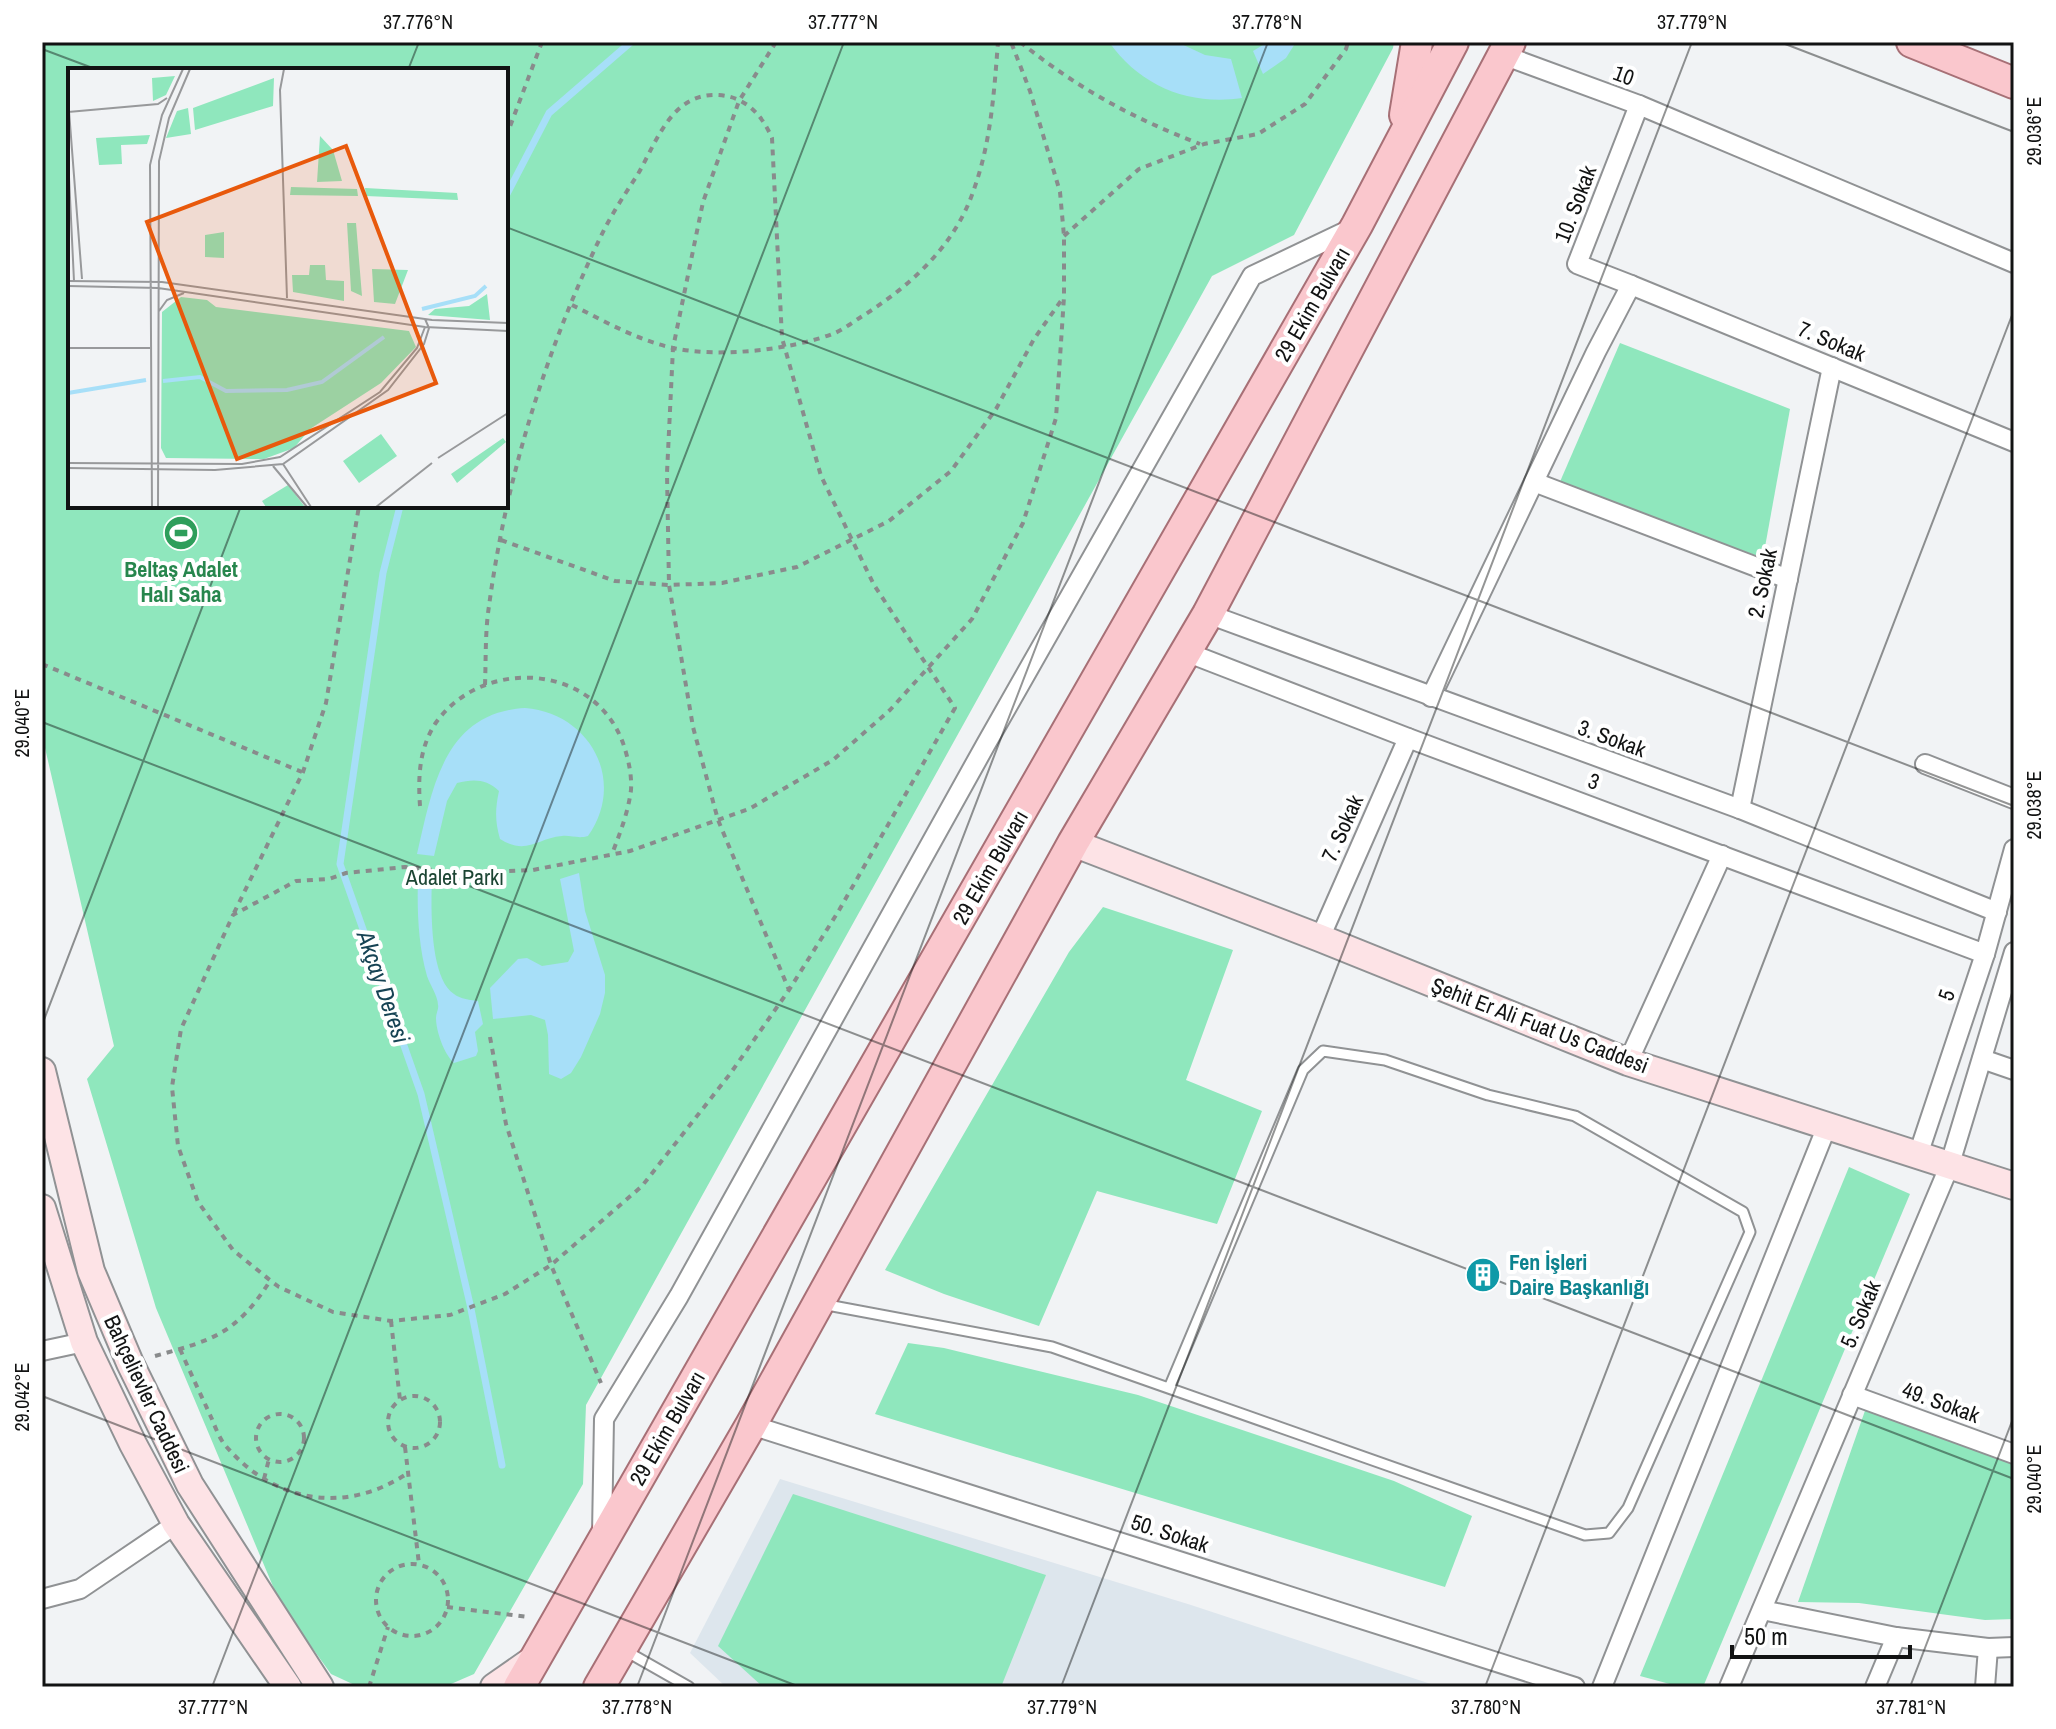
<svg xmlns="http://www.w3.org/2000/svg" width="2056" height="1729" viewBox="0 0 2056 1729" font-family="'Archivo Narrow',sans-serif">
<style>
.built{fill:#dde6ed}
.green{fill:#8fe7bd;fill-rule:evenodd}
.water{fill:#a7dff8}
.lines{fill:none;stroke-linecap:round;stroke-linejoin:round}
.stream{stroke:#a7dff8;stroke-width:7}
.lane-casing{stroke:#909294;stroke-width:13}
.street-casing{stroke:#909294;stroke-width:22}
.secondary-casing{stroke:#909294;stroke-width:30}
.primary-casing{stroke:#a77076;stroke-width:34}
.path{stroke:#898b8c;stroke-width:4;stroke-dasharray:6 6;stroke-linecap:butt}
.lane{stroke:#fff;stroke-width:9}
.street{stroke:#fff;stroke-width:18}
.secondary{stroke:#fde3e6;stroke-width:26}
.primary{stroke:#fac7cd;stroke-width:30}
.ticks{fill:none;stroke:#121313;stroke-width:2;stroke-opacity:0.45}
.labels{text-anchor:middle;stroke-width:8;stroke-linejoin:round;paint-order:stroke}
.street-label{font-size:22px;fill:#121313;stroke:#fff}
.leisure-label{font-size:22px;font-weight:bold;fill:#27864d;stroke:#fff}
.park-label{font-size:22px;fill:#1c4533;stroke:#fff}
.culture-label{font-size:22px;font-weight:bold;fill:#0d838f;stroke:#fff;text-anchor:start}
.water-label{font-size:24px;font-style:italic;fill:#164354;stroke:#fff}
.inset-river{fill:none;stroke:#a7dff8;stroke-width:4}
.inset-road{fill:none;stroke:#98999b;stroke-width:2}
.view{fill:#e8590c;fill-opacity:0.15;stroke:#e8590c;stroke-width:4}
.inset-edge{fill:none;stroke:#121313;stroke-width:4}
.neatline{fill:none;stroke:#121313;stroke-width:3}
.ticks-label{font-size:20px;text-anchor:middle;fill:#121313}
</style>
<rect width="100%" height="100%" fill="#f1f3f5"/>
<path class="built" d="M780,1479L1191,1605L1440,1687H726L690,1653Z"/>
<g class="green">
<path d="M42,42H1394L1393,48L1294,235L1212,276L586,1405L583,1484L474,1674L444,1687H359L331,1674L280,1603L156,1308L87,1079L114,1046L42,735ZM70,70H506V506H70Z"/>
<path d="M1620,343L1790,409L1763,558L1559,484Z"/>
<path d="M1103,907L1233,950L1186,1080L1262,1111L1217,1224L1097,1191L1039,1326L944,1294L885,1270L1069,952Z"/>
<path d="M1849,1167L1910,1194L1703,1687H1681L1640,1676Z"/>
<path d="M908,1343L944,1348L1138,1395L1394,1481L1472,1516L1445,1587L875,1414Z"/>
<path d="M1867,1405L2014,1461V1619L1985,1620L1859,1603L1798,1602Z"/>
<path d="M793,1494L1046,1575L1001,1687H763L718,1646Z"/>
</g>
<g class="water">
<path d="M1109,42H1177L1205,55L1231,59L1242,98C1189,106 1140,86 1109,42Z"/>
<path d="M1268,42H1296L1286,58L1263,74L1253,51Z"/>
<path d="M525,708C590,713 627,781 588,836C578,839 571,835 562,836C537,838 527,856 500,839C495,822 495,809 499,791C486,779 474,779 457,783L447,801L434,856L417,854C432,790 443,713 525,708Z"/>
<path d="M579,873L585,911L605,975V993L600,1014L581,1057L571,1073L561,1079L549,1074L548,1035L545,1020L531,1015L493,1019L490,988L518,959L527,958L542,966L568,962L574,951L560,879Z"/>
<path d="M418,877L432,878C431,904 429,978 454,994C460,999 471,1000 478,1001L483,1024L475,1032L478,1051L476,1056L454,1063C444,1054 436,1031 436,1018C436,1013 439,1009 438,1005C438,996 430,985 427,976C418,944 417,910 418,877Z"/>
</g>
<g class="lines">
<g class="stream">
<path d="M506,196L549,113L631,42"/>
<path d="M400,506L383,573L340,864L421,1094L470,1304L502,1465"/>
</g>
<g class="lane-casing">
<g id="lane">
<path d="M822,1304L1052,1347L1585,1535L1609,1533L1628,1508L1750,1232L1743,1212L1575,1116L1488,1095L1385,1060L1323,1051L1303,1070L1169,1388"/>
<path d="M624,1650L689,1687"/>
</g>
</g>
<g class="street-casing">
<g id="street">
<path d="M1503,55L1639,105"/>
<path d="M1631,285L2014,442"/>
<path d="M1534,482L1788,579"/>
<path d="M1208,614L1740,809L1997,912"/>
<path d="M1186,652L1408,738L1985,954"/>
<path d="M1431,697L1596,352L1631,285L1577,264L1639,105L2014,263"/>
<path d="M1925,764L2014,799"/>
<path d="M1740,809L1832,367"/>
<path d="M1320,938L1408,738"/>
<path d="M1982,1059L2014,1070"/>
<path d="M1628,1062L1722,855"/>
<path d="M1918,1155L1985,954L2014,849"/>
<path d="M42,1351L84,1342"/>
<path d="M1852,1395L2014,1454"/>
<path d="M751,1425L1575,1687"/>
<path d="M602,1534L604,1419L679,1296L986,744L1252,276L1355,227"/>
<path d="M42,1599L80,1589L176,1524"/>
<path d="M1762,1610L1896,1637L1988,1648L2014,1647"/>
<path d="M1602,1687L1827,1126"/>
<path d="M1729,1687L1949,1167L2014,952"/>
<path d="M1875,1687L1896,1637"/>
<path d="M1985,1687L1988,1648"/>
</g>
</g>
<g class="secondary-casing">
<g id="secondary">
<path d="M1073,843L1320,938L1628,1062L2014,1186"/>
<path d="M42,1071L91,1271L130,1363L190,1485L320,1687"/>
<path d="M42,1208L84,1342L133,1444L176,1524L288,1687"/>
<path d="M494,1687L534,1659"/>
</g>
</g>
<g class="primary-casing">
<g id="primary">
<path d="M1912,42L2014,83"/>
<path d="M1405,115L1417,42"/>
<path d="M519,1687L1357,225L1453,42"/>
<path d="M599,1687L751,1425L1073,843L1208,614L1510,42"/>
</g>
</g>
<g class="path">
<path d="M776,42L739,101L703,202L673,348L667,473L669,585L693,727L718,820L789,990"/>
<path d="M1020,42C1079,89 1130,117 1200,144"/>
<path d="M506,137L542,42"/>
<path d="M1064,236L1139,169L1204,144L1258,134L1305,104L1346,49L1348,42"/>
<path d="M572,305C604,321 637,340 673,348C719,358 791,350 835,333C844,329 853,322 861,317C909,287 954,247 973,192C991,143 994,93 998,42"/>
<path d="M501,540L615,581L669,585L722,583L797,567L889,521L951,471L996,409L1034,339L1063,298"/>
<path d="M42,664L302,772"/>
<path d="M485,685C486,659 485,632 489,606C506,479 545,352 601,236C611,215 625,194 638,174C657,141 672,92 719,95C746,97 762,115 772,138L782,338L821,476L874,585L955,708L838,912L789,990L730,1074L642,1186L551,1265L505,1294L450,1315L391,1321L333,1312L279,1287L271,1281L233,1250L198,1202L178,1146L172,1087L181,1029L233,915L296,881L329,879L346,873L405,867L465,873L533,870L630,851L749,809L833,760L890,710L972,619L1023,523L1056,418L1064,297V236L1060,192L1030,91L1011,42"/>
<path d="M420,806C418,778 419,749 435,724C481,657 593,662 623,743C628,758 632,774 631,790C628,813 620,833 612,854"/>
<path d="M234,913L303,772L326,703L359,506"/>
<path d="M490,1037L506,1124L551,1265L601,1383"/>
<path d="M391,1321L400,1400"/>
<path d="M180,1349C190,1372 201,1395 211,1417C215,1426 219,1438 225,1445C274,1503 345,1515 408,1473"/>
<path d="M155,1356C213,1340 236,1334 270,1281"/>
<circle cx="414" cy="1422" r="26"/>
<circle cx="280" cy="1438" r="24"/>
<path d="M405,1447L419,1564"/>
<path d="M264,1479L269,1459"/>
<circle cx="412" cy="1600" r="36"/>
<path d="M447,1607L528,1617"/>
<path d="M369,1687L388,1627"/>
</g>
<use href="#lane" class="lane"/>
<use href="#street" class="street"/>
<use href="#secondary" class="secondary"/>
<use href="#primary" class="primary"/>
</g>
<path class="ticks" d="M1780,42L2014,132M42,49L98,70M408,70L419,42M506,227L2014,806M42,722L2014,1479M42,1025L241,506M42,1396L800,1687M212,1687L844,42M637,1687L1268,42M1061,1687L1692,42M1485,1687L2014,310M1910,1687L2014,1416"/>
<defs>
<g id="stadium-disc" transform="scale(1.8)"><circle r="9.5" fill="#2e9e5b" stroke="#fff"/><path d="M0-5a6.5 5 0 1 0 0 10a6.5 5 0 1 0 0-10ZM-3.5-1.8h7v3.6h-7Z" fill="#fff"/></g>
<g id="building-disc" transform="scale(1.8)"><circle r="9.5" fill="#0f9aa8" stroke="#fff"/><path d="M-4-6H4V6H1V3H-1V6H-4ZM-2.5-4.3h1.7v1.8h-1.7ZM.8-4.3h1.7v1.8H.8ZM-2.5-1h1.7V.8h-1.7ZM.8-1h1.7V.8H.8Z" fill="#fff"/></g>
</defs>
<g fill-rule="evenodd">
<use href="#stadium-disc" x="181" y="533"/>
<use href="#building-disc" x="1483" y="1275"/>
</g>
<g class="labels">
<g class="street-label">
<text transform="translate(1624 75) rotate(20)" y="8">10</text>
<text transform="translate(1575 204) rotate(-69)" y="8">10. Sokak</text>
<text transform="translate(1312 304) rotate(-60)" y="8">29 Ekim Bulvarı</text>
<text transform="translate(1832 341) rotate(23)" y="8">7. Sokak</text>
<text transform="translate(1762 583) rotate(-78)" y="8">2. Sokak</text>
<text transform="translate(1612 738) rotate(20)" y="8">3. Sokak</text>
<text transform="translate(1594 781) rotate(20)" y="8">3</text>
<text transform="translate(1342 828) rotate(-66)" y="8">7. Sokak</text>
<text transform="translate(990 867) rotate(-60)" y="8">29 Ekim Bulvarı</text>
<text transform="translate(1946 995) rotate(-71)" y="8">5</text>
<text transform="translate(1540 1025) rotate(21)" y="8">Şehit Er Ali Fuat Us Caddesi</text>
<text transform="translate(1860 1314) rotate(-67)" y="8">5. Sokak</text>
<text transform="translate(147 1394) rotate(65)" y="8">Bahçelievler Caddesi</text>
<text transform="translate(1941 1402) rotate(20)" y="8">49. Sokak</text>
<text transform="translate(667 1428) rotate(-60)" y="8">29 Ekim Bulvarı</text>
<text transform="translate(1170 1533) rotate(18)" y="8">50. Sokak</text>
</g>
<g class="leisure-label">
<text x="181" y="577">Beltaş Adalet<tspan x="181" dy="25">Halı Saha</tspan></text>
</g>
<g class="park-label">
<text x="455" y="885">Adalet Parkı</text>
</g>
<g class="culture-label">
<text x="1509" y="1270">Fen İşleri<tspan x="1509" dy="25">Daire Başkanlığı</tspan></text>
</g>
<g class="water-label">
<text transform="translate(383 987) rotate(71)" y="8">Akçay Deresi</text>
</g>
</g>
<g transform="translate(68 68)">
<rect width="440" height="440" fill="#f1f3f5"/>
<path d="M107,8L98,27L85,33L84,10ZM206,10L205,38L127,62L125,40ZM120,40L123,66L98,70L109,43ZM82,67L79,76L53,77L54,96L31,97L28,70ZM252,68L265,82L274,113L249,114ZM223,119L289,121L290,128L222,127ZM297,120L389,125L390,132L298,128ZM279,155H288L294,228L283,223ZM156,164V190L137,189V167ZM242,197H257L258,212L276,213V233L225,224L224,207H241ZM304,201L340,202L327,236L306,234ZM419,226L422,252L360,247L367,241L401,238ZM113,229L139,232L148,239L341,263L348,279L313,315L242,361L226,380L196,391L98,390L93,380L94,244ZM313,366L329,388L291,415L275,393ZM435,370L438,374L389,415L383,406ZM220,417L237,439H198L194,433Z" fill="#8fe7bd"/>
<path class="inset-river" d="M354,241L407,228L418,218M95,313L132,309L158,323L219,322L254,314L316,269M0,325L78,312"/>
<path class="inset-road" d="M216,1L212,22L219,230M0,30L14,211M0,44L90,36L99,30M0,88L6,213M0,213L94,214L364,252L440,255M0,218L90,220L357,259L440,263M91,243L99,232L116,225M0,280H82M370,390L440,345M0,395L174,396L212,389L312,324L349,280L357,259M215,396L243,439M205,398L239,439M0,400L147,402L215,396L320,322L356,276L361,260L357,251M84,439L82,97L94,47L115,1M90,439L91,93L101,50L122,1M308,439L364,395"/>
<path class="view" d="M278,78L368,315L169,391L79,154Z"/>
<rect width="440" height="440" class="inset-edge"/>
</g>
<rect width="2056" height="1729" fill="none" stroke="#ffffff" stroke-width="88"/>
<path d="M1732 1645v12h178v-12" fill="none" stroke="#121313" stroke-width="4"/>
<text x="1744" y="1645" font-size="24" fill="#121313" stroke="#ffffff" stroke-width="6" paint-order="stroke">50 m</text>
<rect x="44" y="44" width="1968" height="1641" class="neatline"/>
<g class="ticks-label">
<text x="418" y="29">37.776°N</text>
<text x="843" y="29">37.777°N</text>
<text x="1267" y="29">37.778°N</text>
<text x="1692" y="29">37.779°N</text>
<text transform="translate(2034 131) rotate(-90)" y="7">29.036°E</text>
<text transform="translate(22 723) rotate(-90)" y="7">29.040°E</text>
<text transform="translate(2034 805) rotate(-90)" y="7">29.038°E</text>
<text transform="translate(22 1397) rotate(-90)" y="7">29.042°E</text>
<text transform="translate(2034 1479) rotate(-90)" y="7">29.040°E</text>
<text x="213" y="1714">37.777°N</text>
<text x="637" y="1714">37.778°N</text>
<text x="1062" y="1714">37.779°N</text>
<text x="1486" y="1714">37.780°N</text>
<text x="1911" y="1714">37.781°N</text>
</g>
</svg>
